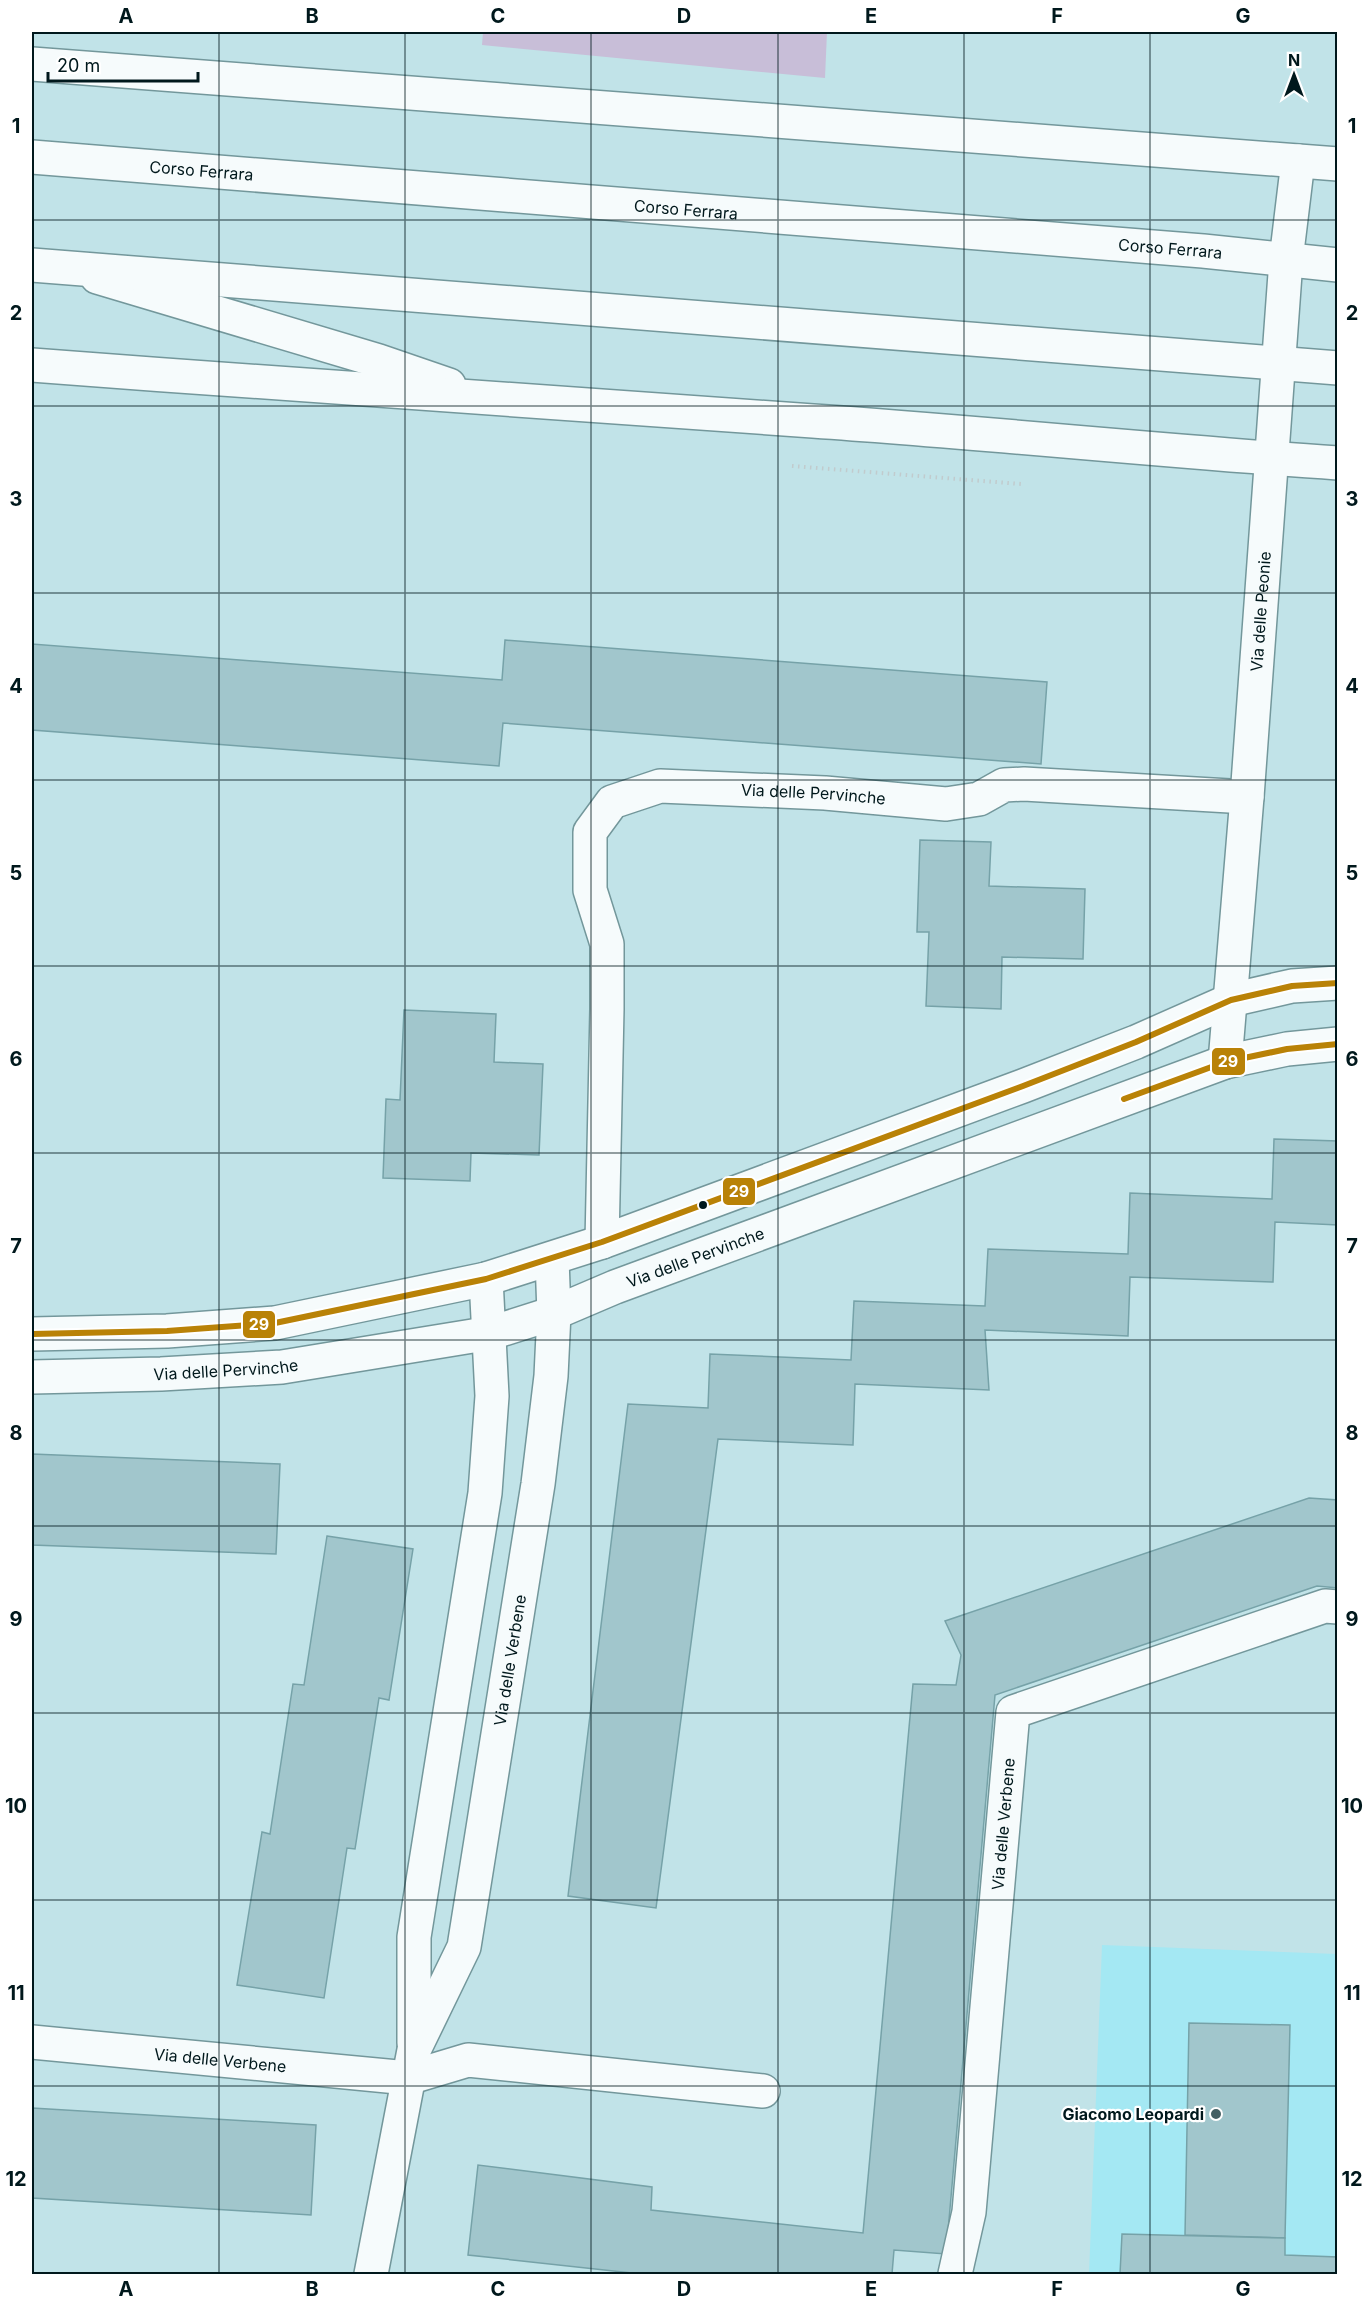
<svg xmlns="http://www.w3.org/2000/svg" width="1369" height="2306" viewBox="0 0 1369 2306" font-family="Inter,sans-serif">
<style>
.built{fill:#a4e8f3}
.green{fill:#c8bed8}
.building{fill:#a1c6cc;stroke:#76a2a8;stroke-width:1.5}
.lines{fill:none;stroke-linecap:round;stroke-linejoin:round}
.minor-casing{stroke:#73979b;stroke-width:36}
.major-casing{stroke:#73979b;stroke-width:36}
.path{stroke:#c1cbcd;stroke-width:4;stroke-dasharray:1.5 4.5;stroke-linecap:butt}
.minor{stroke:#f6fbfc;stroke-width:33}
.major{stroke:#f6fbfc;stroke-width:33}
.bus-1-casing{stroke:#fff;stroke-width:10}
.bus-1{stroke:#b98207;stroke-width:6}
.grid{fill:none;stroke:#00181c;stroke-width:1.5;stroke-opacity:0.55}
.bus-dot{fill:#00181c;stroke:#fff;stroke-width:2}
.poi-dot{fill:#445f63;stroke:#fff;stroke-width:2}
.labels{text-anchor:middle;stroke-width:4.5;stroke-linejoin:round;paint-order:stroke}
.street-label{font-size:16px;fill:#00181c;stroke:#fff}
.poi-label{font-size:16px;font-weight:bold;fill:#00181c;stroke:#fff;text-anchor:end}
.line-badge{stroke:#fff;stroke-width:2}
.badge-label{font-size:16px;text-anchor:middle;font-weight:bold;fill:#fff}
.neatline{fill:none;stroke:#00181c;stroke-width:2}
.grid-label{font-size:20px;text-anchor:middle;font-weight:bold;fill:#00181c}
</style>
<rect width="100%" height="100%" fill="#c1e3e8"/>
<path class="built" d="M1102,1945L1337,1954V2274H1089Z"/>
<path class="green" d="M483,32H827L825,78L482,45Z"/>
<g class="building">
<path d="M505,640L1047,682L1041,764L503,723L499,766L32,730V644L502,680Z"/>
<path d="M920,840L991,842L989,886L1085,889L1083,959L1002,957L1001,1009L926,1006L929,932H917Z"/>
<path d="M404,1010L496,1014L494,1062L543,1064L539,1155L471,1153L470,1181L383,1178L386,1099L400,1100Z"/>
<path d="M1274,1139L1338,1141V1225L1275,1222L1273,1282L1130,1277L1128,1336L985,1330L989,1390L855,1384L853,1445L718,1439L656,1908L568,1896L628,1404L708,1408L710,1354L851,1360L854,1301L985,1306L988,1249L1128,1254L1130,1193L1272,1199Z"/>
<path d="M32,1454L280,1464L276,1554L32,1545Z"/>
<path d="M1309,1498L1338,1500V1588L1317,1586L995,1695L946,2254L894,2250L892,2274H641L468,2255L478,2165L652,2187L651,2210L863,2233L913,1684L956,1685L961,1655L945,1621Z"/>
<path d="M327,1536L413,1549L389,1700L379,1698L355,1849L347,1848L324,1998L237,1985L262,1832L270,1834L293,1684L304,1685Z"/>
<path d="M1189,2023L1290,2025L1285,2238L1185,2235Z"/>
<path d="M32,2108L316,2125L311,2215L32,2198Z"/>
<path d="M1122,2234L1285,2238V2255L1338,2257V2274H1120Z"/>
</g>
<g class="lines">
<g class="minor-casing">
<g id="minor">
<path d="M32,64L1338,164"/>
<path d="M97,277L379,361L449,385"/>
<path d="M32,365C292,385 552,402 813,421C988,433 1162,451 1338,463"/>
<path id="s1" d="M1225,1062L1247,797L1286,260L1298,161"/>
<path id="s2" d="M602,1242L607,1009V944L590,890V832L612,802L660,786L825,793L946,804L979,799L1004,785L1024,784L1247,797"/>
<path d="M32,1334L167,1331L275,1323L486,1279L602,1242L1023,1086L1136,1042L1231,1000L1292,986L1338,983"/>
<path id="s3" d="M32,1377L161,1374L282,1367L491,1333L554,1313L615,1287L1225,1062L1287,1049L1338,1044"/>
<path id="s4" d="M32,2042L408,2078L468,2060L763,2091"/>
<path d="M414,2043V1937L485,1493L492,1396L486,1279"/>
<path id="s5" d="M371,2274L414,2050L464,1947L538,1484L551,1376L554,1313L552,1259"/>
<path id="s6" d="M955,2274L969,2212L1013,1712L1325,1606L1338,1607"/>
</g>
</g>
<g class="major-casing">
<g id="major">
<path id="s7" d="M32,157L1203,251L1338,265"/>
<path d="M32,265L1338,368"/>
</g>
</g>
<path class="path" d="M792,466L1021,484"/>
<use href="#minor" class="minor"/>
<use href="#major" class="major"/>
<g class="bus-1-casing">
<g id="bus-1">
<path d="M1124,1099L1225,1062L1287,1049L1338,1044"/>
<path d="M32,1334L167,1331L275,1323L486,1279L602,1242L1023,1086L1136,1042L1231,1000L1292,986L1338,983"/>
</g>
</g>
<use href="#bus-1" class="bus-1"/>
</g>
<path class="grid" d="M219,32V2274M405,32V2274M591,32V2274M778,32V2274M964,32V2274M1150,32V2274M32,220H1338M32,406H1338M32,593H1338M32,780H1338M32,966H1338M32,1153H1338M32,1340H1338M32,1526H1338M32,1713H1338M32,1900H1338M32,2086H1338"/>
<circle class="bus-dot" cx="703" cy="1205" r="5"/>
<circle class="poi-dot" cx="1216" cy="2114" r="6"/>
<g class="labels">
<g class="street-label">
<text dy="6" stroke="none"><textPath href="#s7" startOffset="170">Corso Ferrara</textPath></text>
<text dy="6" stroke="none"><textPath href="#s7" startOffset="656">Corso Ferrara</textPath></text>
<text dy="6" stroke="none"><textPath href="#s7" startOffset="1142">Corso Ferrara</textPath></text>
<text dy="6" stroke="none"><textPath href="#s1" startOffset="452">Via delle Peonie</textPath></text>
<text dy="6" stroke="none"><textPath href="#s2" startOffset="654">Via delle Pervinche</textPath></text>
<text dy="6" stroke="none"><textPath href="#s3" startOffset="680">Via delle Pervinche</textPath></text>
<text dy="6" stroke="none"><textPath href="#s3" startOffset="194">Via delle Pervinche</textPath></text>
<text dy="6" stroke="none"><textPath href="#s5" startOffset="633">Via delle Verbene</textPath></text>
<text dy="6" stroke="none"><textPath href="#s6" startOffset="453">Via delle Verbene</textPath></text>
<text dy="6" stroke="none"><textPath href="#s4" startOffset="189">Via delle Verbene</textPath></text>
</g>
<g class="poi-label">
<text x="1204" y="2120">Giacomo Leopardi</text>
</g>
</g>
<g class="line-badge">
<rect x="1211" y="1047" width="35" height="29" rx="6" fill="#b98207"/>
<rect x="722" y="1177" width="34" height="29" rx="6" fill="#b98207"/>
<rect x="242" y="1310" width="34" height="29" rx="6" fill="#b98207"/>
</g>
<g class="badge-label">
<text x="1228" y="1067">29</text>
<text x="739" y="1197">29</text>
<text x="259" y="1330">29</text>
</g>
<rect width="1369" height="2306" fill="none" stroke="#ffffff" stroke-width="66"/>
<g transform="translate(1294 75)" stroke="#ffffff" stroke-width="4.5" paint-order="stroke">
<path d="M0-4.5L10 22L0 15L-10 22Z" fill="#00181c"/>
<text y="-9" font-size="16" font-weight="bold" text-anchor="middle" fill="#00181c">N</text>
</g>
<path d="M48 72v9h150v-9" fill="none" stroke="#00181c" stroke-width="3"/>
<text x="57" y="72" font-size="18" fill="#00181c" stroke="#ffffff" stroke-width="4.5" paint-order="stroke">20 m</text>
<rect x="33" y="33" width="1303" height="2240" class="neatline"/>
<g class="grid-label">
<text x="126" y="23">A</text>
<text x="312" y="23">B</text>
<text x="498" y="23">C</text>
<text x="684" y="23">D</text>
<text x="871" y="23">E</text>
<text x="1057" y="23">F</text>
<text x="1243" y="23">G</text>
<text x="16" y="133">1</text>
<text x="1352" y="133">1</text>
<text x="16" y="320">2</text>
<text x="1352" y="320">2</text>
<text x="16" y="506">3</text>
<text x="1352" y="506">3</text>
<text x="16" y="693">4</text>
<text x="1352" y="693">4</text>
<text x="16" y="880">5</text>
<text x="1352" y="880">5</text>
<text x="16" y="1066">6</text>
<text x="1352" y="1066">6</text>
<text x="16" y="1253">7</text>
<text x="1352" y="1253">7</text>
<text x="16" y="1440">8</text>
<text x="1352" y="1440">8</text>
<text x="16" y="1626">9</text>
<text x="1352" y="1626">9</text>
<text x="16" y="1813">10</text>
<text x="1352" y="1813">10</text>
<text x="16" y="2000">11</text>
<text x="1352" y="2000">11</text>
<text x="16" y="2186">12</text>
<text x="1352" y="2186">12</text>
<text x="126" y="2296">A</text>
<text x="312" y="2296">B</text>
<text x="498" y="2296">C</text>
<text x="684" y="2296">D</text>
<text x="871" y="2296">E</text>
<text x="1057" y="2296">F</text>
<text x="1243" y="2296">G</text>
</g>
</svg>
